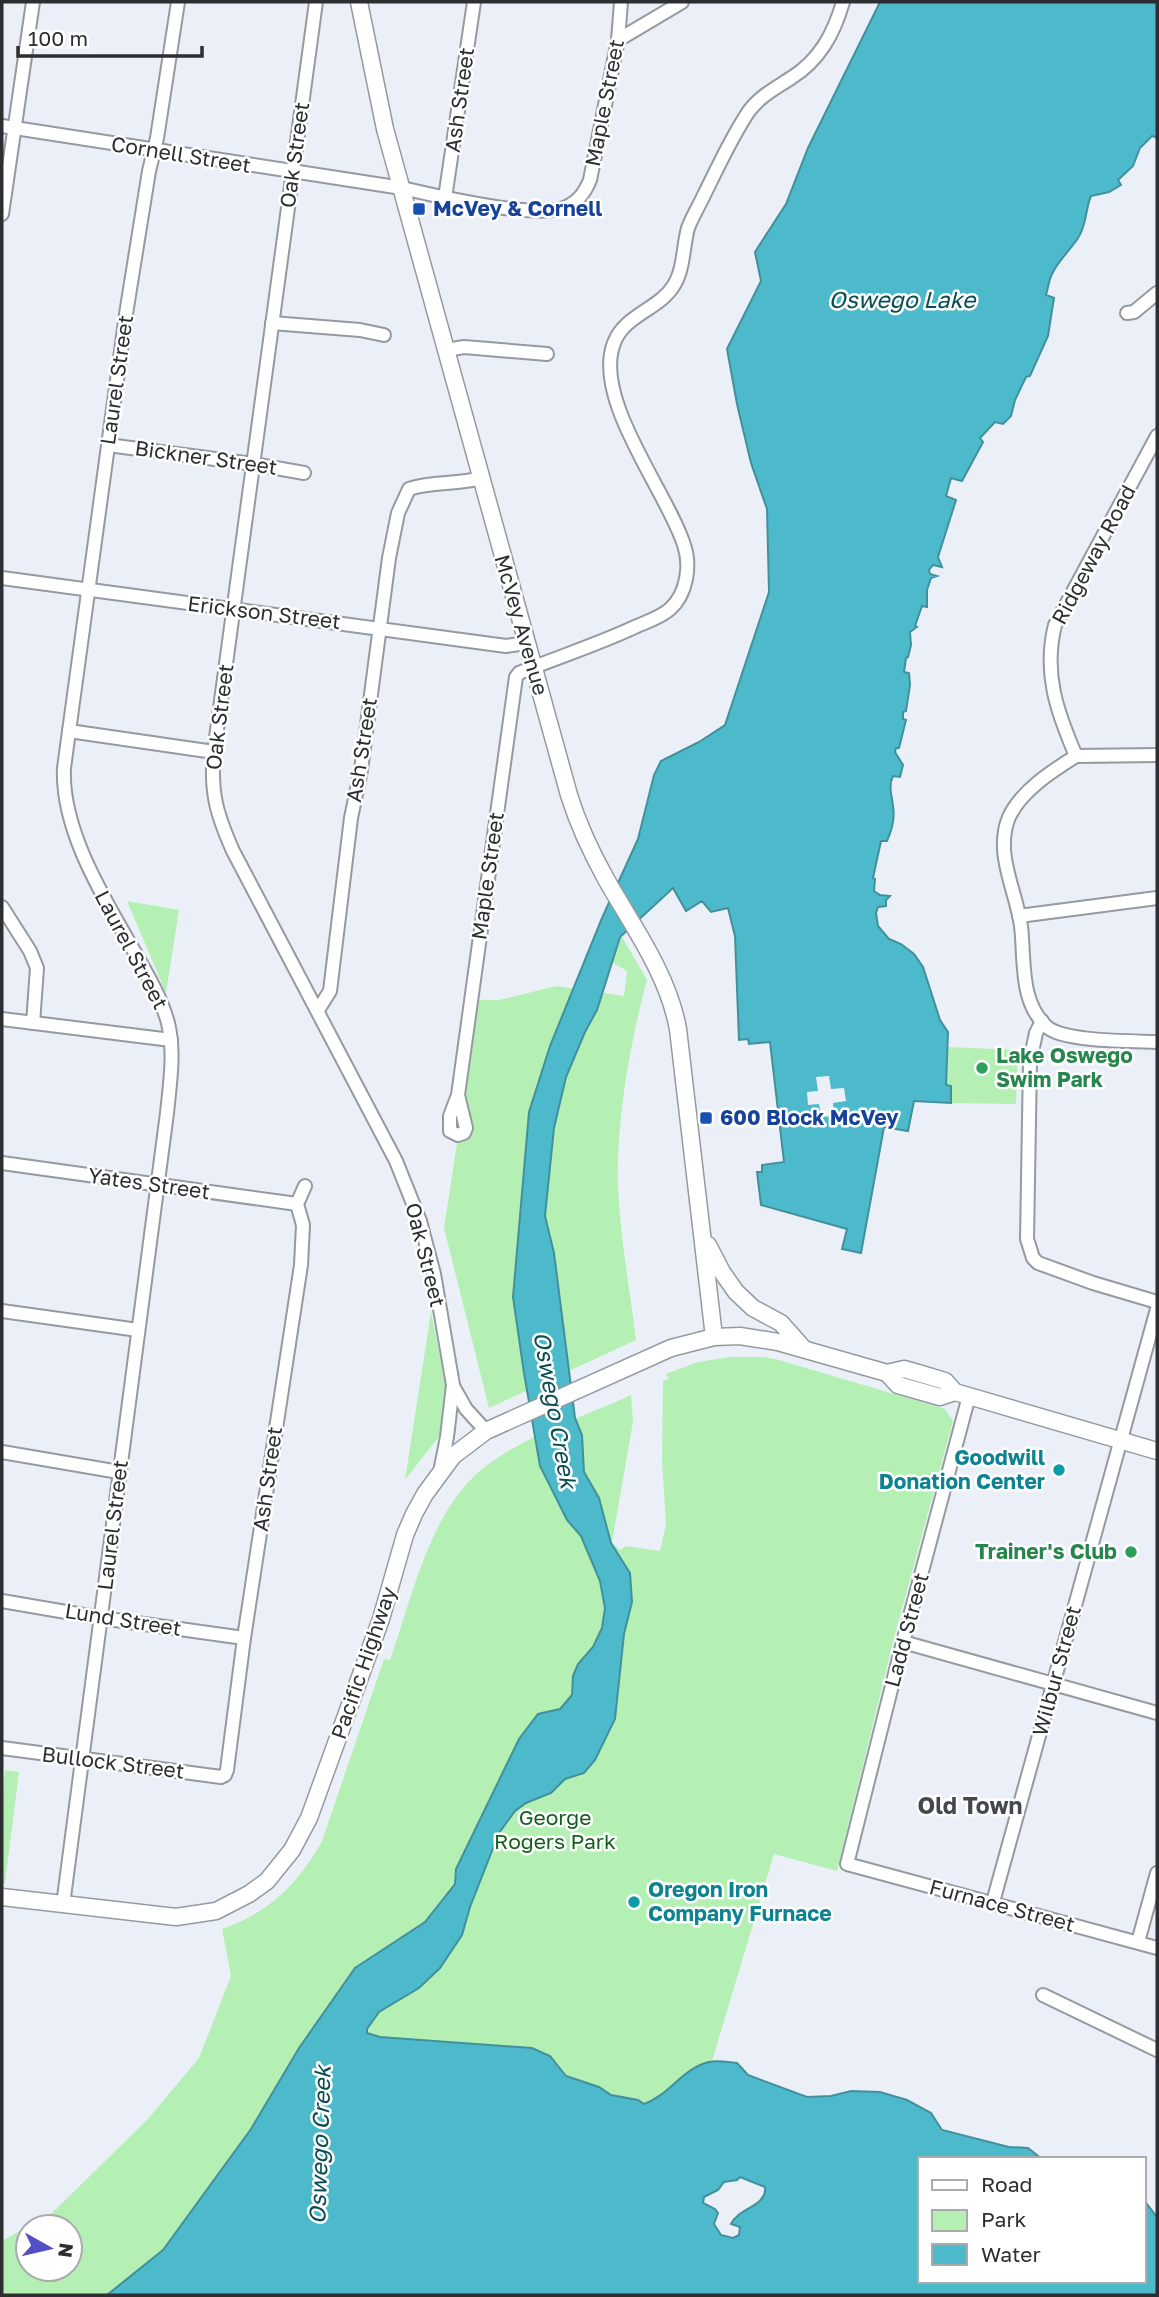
<svg xmlns="http://www.w3.org/2000/svg" width="1159" height="2297" viewBox="0 0 1159 2297" font-family="'Golos Text',sans-serif">
<style>
.green{fill:#b4f0b4;fill-rule:evenodd}
.water{fill:#4cbaca;stroke:#42909c;stroke-width:2;fill-rule:evenodd}
.pier{fill:#ebf0f8}
.lines{fill:none;stroke-linecap:round;stroke-linejoin:round}
.minor-casing{stroke:#959aa1;stroke-width:16}
.major-casing{stroke:#959aa1;stroke-width:19}
.minor{stroke:#fff;stroke-width:12}
.major{stroke:#fff;stroke-width:16}
.transit-dot{fill:#1a4fb4;stroke:#fff;stroke-width:2.5}
.leisure-dot{fill:#2e9e5b;stroke:#fff;stroke-width:2.5}
.culture-dot{fill:#0f9aa8;stroke:#fff;stroke-width:2.5}
.labels{text-anchor:middle;stroke-width:5;stroke-linejoin:round;paint-order:stroke}
.street-label{font-size:21px;fill:#2c2e31;stroke:#fff}
.transit-label{font-size:21px;font-weight:bold;fill:#164399;stroke:#fff;text-anchor:start}
.leisure-label{font-size:21px;font-weight:bold;fill:#27864d;stroke:#fff;text-anchor:start}
.culture-label{font-size:21px;font-weight:bold;fill:#0d838f;stroke:#fff;text-anchor:end}
.park-label{font-size:21px;fill:#115f1b;stroke:#fff}
.water-label{font-size:23px;font-style:italic;fill:#0a4d55;stroke:#fff}
.neighbourhood-label{font-size:23px;font-weight:bold;fill:#44484e;stroke:#fff}
</style>
<rect width="100%" height="100%" fill="#ebf0f8"/>
<g class="green">
<path d="M127,901L179,910L166,993Z"/>
<path d="M614,923L647,980C630,1043 616,1121 618,1186C620,1236 630,1290 636,1340L489,1408L444,1228L479,1000H499L557,986L624,996L627,971L601,956Z"/>
<path d="M947,1047L1018,1050L1016,1104L951,1103V1086H946Z"/>
<path d="M431,1312L446,1387V1401L441,1434L405,1480Z"/>
<path d="M730,1357H764L779,1360L945,1409L953,1421L893,1642L837,1871L774,1854L712,2061L695,2068L652,2101L644,2104L627,2098L611,2095L599,2087L565,2076L558,2064L532,2048L380,2037L367,2033L222,2169L163,2250L107,2295H2V2241L52,2213L147,2120L199,2058L231,1976L222,1929C269,1913 299,1883 322,1841L384,1659L390,1660C413,1595 431,1504 490,1463C532,1433 585,1416 631,1395L633,1422L612,1542L620,1550L626,1546L660,1551L666,1524L662,1461L663,1381L669,1379L666,1374L698,1362ZM28,2227H70V2269H28Z"/>
<path d="M5,1770L19,1772L5,1883H2V1797Z"/>
</g>
<path class="water" d="M880,2H1157V138L1152,136L1140,148L1133,166L1118,180L1121,185L1109,192L1091,196C1085,210 1087,225 1078,238C1071,249 1058,261 1052,274C1049,280 1048,288 1046,295L1054,298L1048,336L1030,376L1026,377L1015,400L1011,416L1003,424L995,422L980,438L983,442L962,481L951,478L946,496L956,500L938,557L942,567L933,565L929,570L930,574L937,576L931,578L927,590V607L922,606L915,626L917,627L910,632L911,645L908,657L906,658L904,672L909,673L910,685L906,711L903,712V719L906,720L899,748H896L895,752L903,765L900,777L893,776C888,786 892,796 893,806C895,817 892,830 887,841H881L873,878L875,879L874,891L880,895L890,896L886,900V906L878,907L876,913L878,926L889,939L901,944L914,954L923,967L940,1020L948,1032L946,1085L951,1086V1103L914,1101L908,1131L884,1127L861,1253L842,1249L847,1229L761,1205L757,1172H762V1165L784,1162L770,1042L749,1044L748,1039L739,1040L735,936L728,908L711,912L702,901L686,911L673,888L620,937L597,1010L585,1032L566,1077L554,1128L545,1216L554,1253L575,1418L582,1435L584,1472L599,1498L611,1543L630,1573L632,1602L624,1634L615,1719L595,1760L584,1773L565,1779L551,1793L526,1803L515,1811L499,1833L470,1907L462,1935L440,1968L419,1988L379,2012L367,2029V2033L380,2037L532,2048L550,2056L566,2076L599,2087L611,2095L638,2100L644,2104C668,2096 683,2068 709,2062C718,2060 728,2062 737,2063L748,2075L807,2097L831,2096L851,2091L880,2092L907,2100L931,2113L942,2130L1009,2147L1028,2148L1042,2159H919V2281H1143V2199L1157,2217V2295H107L163,2250L251,2129L299,2048L355,1968L425,1922L455,1884L456,1869L519,1739L538,1714L560,1709L572,1695L573,1676L578,1664L593,1647L602,1628L605,1608L600,1581L581,1536L567,1520L540,1466L524,1373L513,1297L529,1112L550,1046L602,918L638,839L654,775L661,761L699,742L725,725L769,592L767,509L751,463L737,404L727,349L761,281L755,252L786,204L808,148ZM740,2177L765,2187C767,2207 739,2207 731,2224L740,2227L739,2235L733,2238L721,2235L714,2224L718,2213L715,2209L703,2203L704,2197L718,2190L724,2182L737,2180Z"/>
<path class="pier" d="M829,1076L831,1089L844,1088L846,1101L833,1103L834,1116L821,1117L819,1104L808,1105L807,1092L818,1091L816,1077Z"/>
<g class="lines">
<g class="minor-casing">
<g id="minor">
<path d="M316,2L214,752C210,793 217,815 233,851L396,1161L420,1221L434,1274L453,1385L447,1437L440,1472"/>
<path d="M618,40L682,2"/>
<path d="M2,126L402,188C436,196 537,220 566,207C579,201 585,192 590,180L618,40L621,2"/>
<path d="M445,198L474,2"/>
<path d="M2,214L33,2"/>
<path d="M1127,313L1134,312L1157,293"/>
<path d="M272,323L360,330L384,335"/>
<path d="M446,350L464,347L547,354"/>
<path d="M108,445L253,464L304,473"/>
<path d="M2,578L506,646L526,643"/>
<path d="M69,731L214,752"/>
<path d="M1076,756C1052,771 1021,791 1009,817C994,853 1016,890 1021,926C1025,959 1019,1002 1047,1027C1064,1042 1133,1041 1157,1042"/>
<path d="M1076,756C1057,712 1043,673 1055,625L1157,436"/>
<path d="M1076,756L1157,755"/>
<path d="M2,907L30,951L37,968L33,1023"/>
<path d="M1019,916L1157,898"/>
<path d="M318,1010L330,991L351,818L361,770L389,558L398,513L409,489C432,481 457,485 481,478"/>
<path d="M2,1019L171,1040"/>
<path d="M1042,1021L1036,1033L1030,1061L1027,1239L1033,1258L1038,1263L1093,1283L1157,1302"/>
<path d="M458,1095L466,1128L464,1133L458,1135L450,1131V1116L458,1095L516,677L519,673C558,657 599,644 637,626C649,621 661,617 670,609C687,594 691,565 684,545C668,493 592,399 614,343C624,315 660,309 674,285C684,269 683,246 688,228C692,217 699,206 704,195C718,167 732,136 749,111C760,96 776,88 791,78C820,60 834,33 843,2"/>
<path d="M2,1163L297,1204"/>
<path d="M2,1311L138,1330"/>
<path d="M453,1386L466,1409L486,1431"/>
<path d="M969,1396L903,1642L847,1864L1157,1948"/>
<path d="M2,1452L119,1472"/>
<path d="M2,1601L101,1618L244,1638"/>
<path d="M903,1642L1157,1713"/>
<path d="M2,1748L221,1777L225,1775L227,1770L244,1638L301,1265L303,1225L297,1204L305,1186"/>
<path d="M993,1902L1157,1309"/>
<path d="M63,1905L167,1113C170,1083 175,1052 168,1023C161,997 147,974 134,951C104,898 61,830 64,768L126,314L149,171L157,138L178,2"/>
<path d="M1138,1942L1157,1873"/>
<path d="M1043,1995L1157,2050"/>
</g>
</g>
<g class="major-casing">
<g id="major">
<path d="M359,2L385,129L569,795C578,824 591,852 606,879C633,927 668,974 678,1029L714,1337"/>
<path d="M708,1245L722,1272L736,1292L753,1308L781,1323L804,1349"/>
<path d="M887,1373L898,1385L940,1397L955,1392"/>
<path d="M2,1897L176,1917L216,1911L249,1894L267,1881L292,1850L309,1818L381,1619L405,1535L414,1514L425,1494L453,1456L486,1431L671,1348L714,1337L740,1336L778,1342L887,1373L904,1369L918,1373L945,1381L955,1392L1157,1451"/>
</g>
</g>
<use href="#minor" class="minor"/>
<use href="#major" class="major"/>
</g>
<g class="transit-dot">
<rect x="412" y="202" width="14" height="14" rx="3.5"/>
<rect x="699" y="1111" width="14" height="14" rx="3.5"/>
</g>
<g class="leisure-dot">
<circle cx="982" cy="1068" r="7"/>
<circle cx="1131" cy="1552" r="7"/>
</g>
<g class="culture-dot">
<circle cx="1059" cy="1470" r="7"/>
<circle cx="634" cy="1902" r="7"/>
</g>
<g class="labels">
<g class="street-label">
<text transform="translate(460 100) rotate(-82)" y="7">Ash Street</text>
<text transform="translate(605 103) rotate(-79)" y="7">Maple Street</text>
<text transform="translate(181 155) rotate(9)" y="7">Cornell Street</text>
<text transform="translate(295 155) rotate(-82)" y="7">Oak Street</text>
<text transform="translate(117 380) rotate(-82)" y="7">Laurel Street</text>
<text transform="translate(206 458) rotate(8)" y="7">Bickner Street</text>
<text transform="translate(1094 555) rotate(-62)" y="7">Ridgeway Road</text>
<text transform="translate(264 613) rotate(7)" y="7">Erickson Street</text>
<text transform="translate(521 625) rotate(74)" y="7">McVey Avenue</text>
<text transform="translate(220 717) rotate(-83)" y="7">Oak Street</text>
<text transform="translate(362 750) rotate(-81)" y="7">Ash Street</text>
<text transform="translate(488 876) rotate(-82)" y="7">Maple Street</text>
<text transform="translate(131 950) rotate(62)" y="7">Laurel Street</text>
<text transform="translate(149 1184) rotate(8)" y="7">Yates Street</text>
<text transform="translate(425 1255) rotate(76)" y="7">Oak Street</text>
<text transform="translate(268 1479) rotate(-82)" y="7">Ash Street</text>
<text transform="translate(113 1525) rotate(-83)" y="7">Laurel Street</text>
<text transform="translate(123 1620) rotate(9)" y="7">Lund Street</text>
<text transform="translate(907 1630) rotate(-75)" y="7">Ladd Street</text>
<text transform="translate(364 1663) rotate(-71)" y="7">Pacific Highway</text>
<text transform="translate(1057 1671) rotate(-75)" y="7">Wilbur Street</text>
<text transform="translate(113 1763) rotate(7)" y="7">Bullock Street</text>
<text transform="translate(1002 1906) rotate(15)" y="7">Furnace Street</text>
</g>
<g class="transit-label">
<text x="433" y="216">McVey &amp; Cornell</text>
<text x="720" y="1125">600 Block McVey</text>
</g>
<g class="leisure-label">
<text x="996" y="1063">Lake Oswego<tspan x="996" dy="24">Swim Park</tspan></text>
<text x="1117" y="1559" text-anchor="end">Trainer's Club</text>
</g>
<g class="culture-label">
<text x="1045" y="1465">Goodwill<tspan x="1045" dy="24">Donation Center</tspan></text>
<text x="648" y="1897" text-anchor="start">Oregon Iron<tspan x="648" dy="24">Company Furnace</tspan></text>
</g>
<g class="park-label">
<text x="555" y="1825">George<tspan x="555" dy="24">Rogers Park</tspan></text>
</g>
<g class="water-label">
<text x="902" y="308">Oswego Lake</text>
<text transform="translate(555 1410) rotate(80)" y="8">Oswego Creek</text>
<text transform="translate(320 2145) rotate(-88)" y="8">Oswego Creek</text>
</g>
<g class="neighbourhood-label">
<text x="970" y="1814">Old Town</text>
</g>
</g>
<rect width="1159" height="2297" fill="none" stroke="#2c2e31" stroke-width="7"/>
<rect x="918" y="2157" width="228" height="126" fill="#ffffff" stroke="#ababad" stroke-width="2"/>
<rect x="932" y="2180" width="35" height="10" fill="#ffffff" stroke="#ababad" stroke-width="2"/>
<text x="981" y="2192" font-size="21" fill="#2c2e31">Road</text>
<rect x="932" y="2210" width="35" height="21" fill="#b4f0b4" stroke="#ababad" stroke-width="2"/>
<text x="981" y="2227" font-size="21" fill="#2c2e31">Park</text>
<rect x="932" y="2244" width="35" height="21" fill="#4cbaca" stroke="#ababad" stroke-width="2"/>
<text x="981" y="2262" font-size="21" fill="#2c2e31">Water</text>
<g transform="translate(49 2248) rotate(98)"><circle r="33" fill="#ffffff" stroke="#ababad" stroke-width="2"/>
<path d="M0-5L12 26L0 18L-12 26Z" fill="#534fc6"/>
<text y="-10" font-size="19" font-weight="bold" text-anchor="middle" fill="#2c2e31">N</text>
</g>
<path d="M18 46v10h184v-10" fill="none" stroke="#2c2e31" stroke-width="3.5"/>
<text x="28" y="46" font-size="21" fill="#2c2e31" stroke="#ffffff" stroke-width="5" paint-order="stroke">100 m</text>
</svg>
